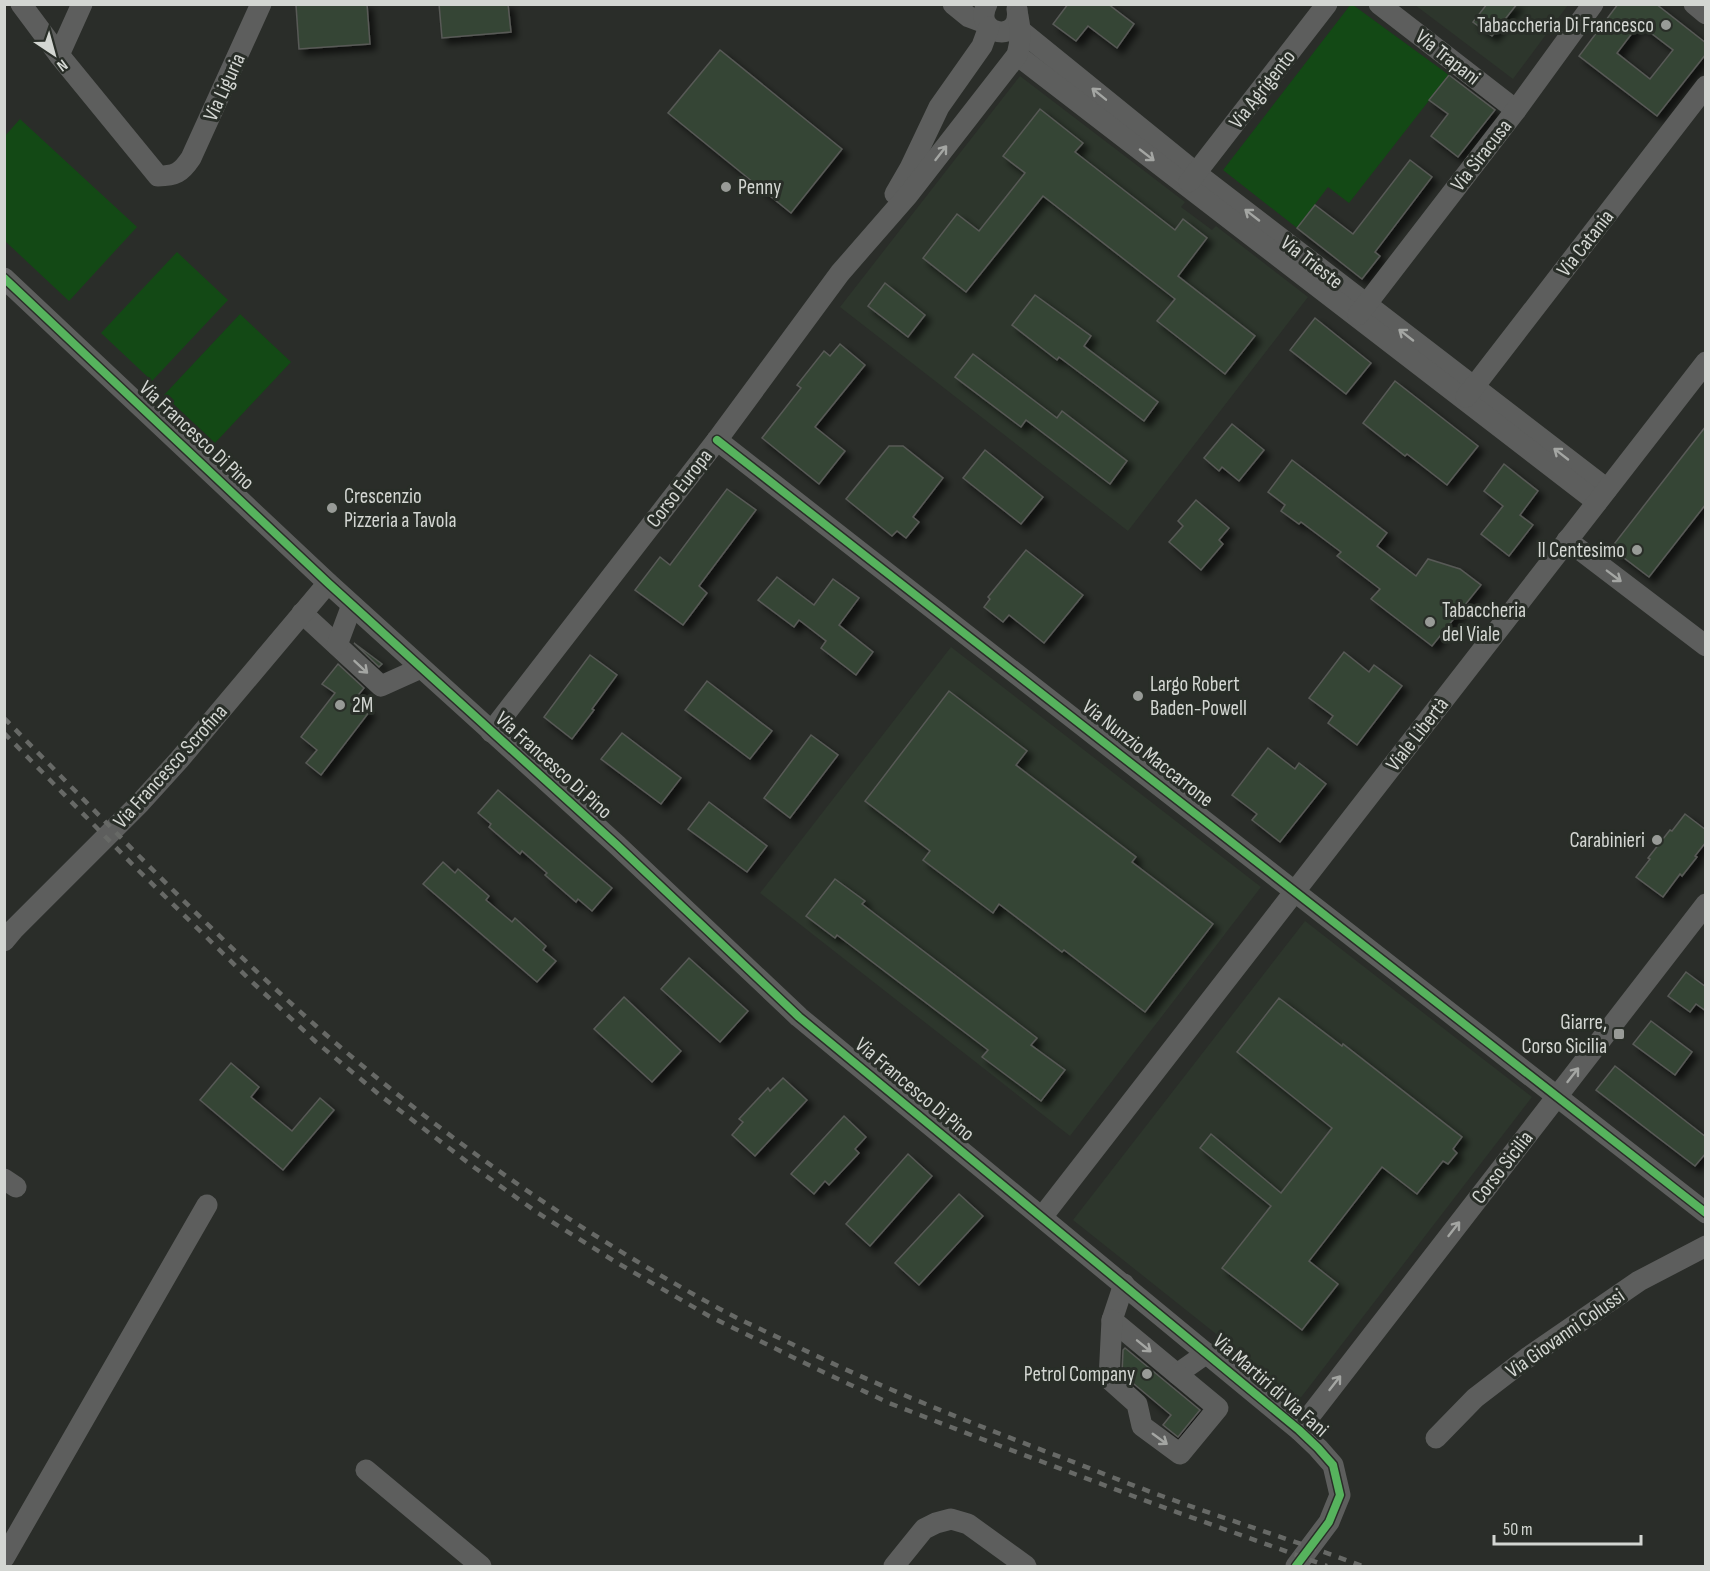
<svg xmlns="http://www.w3.org/2000/svg" width="1710" height="1571" viewBox="0 0 1710 1571" font-family="'Sofia Sans Condensed',sans-serif">
<style>
.built{fill:#2d362c}
.green{fill:#134915}
.building{fill:#364435;stroke:#585a57;stroke-width:1.5;fill-rule:evenodd;filter:url(#shadow)}
.lines{fill:none;stroke-linecap:round;stroke-linejoin:round}
.minor{stroke:#5d5e5d;stroke-width:21}
.rail{stroke:#676966;stroke-width:4.5;stroke-dasharray:8 8;stroke-linecap:butt}
.cycleway-casing{stroke:#292e28;stroke-width:11}
.cycleway{stroke:#56b35d;stroke-width:8}
.oneway{stroke:#a4a6a3}
.poi-dot{fill:#989b97;stroke:#292e28;stroke-width:2}
.labels{text-anchor:middle;stroke-width:6;stroke-linejoin:round;paint-order:stroke}
.poi-label{font-size:21px;fill:#d3d6d2;stroke:#292e28;text-anchor:end}
.street-label{font-size:21px;fill:#d3d6d2;stroke:#292e28}
</style>
<defs>
<filter id="shadow"><feDropShadow dx="5.5" dy="5.5" stdDeviation="3" flood-color="#0009"/></filter>
</defs>
<rect width="100%" height="100%" fill="#2a2d29"/>
<g class="built">
<path d="M1415,5H1568L1513,79Z"/>
<path d="M1020,76L1185,202L1181,207L1212,230L1216,226L1308,297L1128,531L840,307Z"/>
<path d="M951,647L1261,887L1070,1136L760,893Z"/>
<path d="M1305,921L1532,1097L1299,1400L1073,1220Z"/>
</g>
<g class="green">
<path d="M1351,4L1353,5L1449,75L1349,203L1328,187L1297,228L1223,170Z"/>
<path d="M20,119L137,227L69,301L5,241V136Z"/>
<path d="M177,252L228,300L152,381L101,333Z"/>
<path d="M240,314L291,362L215,443L164,395Z"/>
</g>
<g class="building">
<path d="M308,4H367L370,44L299,49L296,5Z"/>
<path d="M439,4H508L511,32L442,38Z"/>
<path d="M1068,4H1108L1134,24L1117,48L1088,26L1076,41L1053,24Z"/>
<path d="M1487,4H1517L1492,36L1473,22Z"/>
<path d="M1618,4H1656L1706,43V54L1657,116L1579,56ZM1639,24L1673,50L1650,79L1617,53Z"/>
<path d="M720,50L842,149L791,213L668,113Z"/>
<path d="M1449,75L1495,110L1458,157L1431,136L1448,114L1429,100Z"/>
<path d="M1040,109L1083,143L1075,152L1175,230L1183,219L1207,238L1178,276L1255,336L1225,374L1157,321L1175,299L1043,196L966,292L923,258L957,214L979,231L1025,173L1003,156Z"/>
<path d="M1410,160L1432,177L1375,252L1380,256L1362,279L1297,228L1315,205L1353,234Z"/>
<path d="M885,283L925,315L908,337L868,306Z"/>
<path d="M1035,295L1091,336L1084,346L1158,402L1144,421L1059,357L1057,360L1012,325Z"/>
<path d="M1315,318L1371,363L1346,394L1290,350Z"/>
<path d="M840,344L865,365L815,427L845,451L819,484L762,438L801,388L797,385L824,351L830,356Z"/>
<path d="M973,354L1057,418L1062,411L1127,461L1110,484L1026,420L1021,427L955,377Z"/>
<path d="M1395,381L1478,446L1447,485L1407,454L1405,456L1363,423Z"/>
<path d="M1232,424L1264,450L1239,481L1222,467L1219,471L1204,458Z"/>
<path d="M1706,426V504L1649,577L1611,548Z"/>
<path d="M889,446H903L943,478L913,517L919,522L906,538L897,531L892,536L846,499Z"/>
<path d="M985,450L1043,497L1021,524L963,478Z"/>
<path d="M1292,460L1387,533L1377,546L1416,576L1428,559L1460,569L1481,585L1432,646L1371,599L1380,589L1337,556L1341,552L1301,522L1299,524L1281,511L1285,505L1268,492Z"/>
<path d="M1504,464L1538,491L1520,515L1533,525L1509,556L1481,534L1503,506L1484,491Z"/>
<path d="M727,489L756,510L699,586L707,593L683,625L635,590L660,557L670,565Z"/>
<path d="M1196,500L1229,528L1219,540L1223,544L1201,570L1169,542L1183,526L1178,521Z"/>
<path d="M1026,550L1083,595L1044,643L1009,615L1003,622L984,607L990,599L988,597Z"/>
<path d="M777,577L814,605L833,579L859,598L839,625L873,652L856,675L821,648L826,641L799,620L794,627L758,600Z"/>
<path d="M354,643L382,664L379,667Z"/>
<path d="M1344,652L1369,672L1374,665L1402,686L1357,745L1328,723L1333,716L1309,698Z"/>
<path d="M590,655L617,675L592,709L594,710L572,739L544,717Z"/>
<path d="M338,664L364,688L354,700L370,711L321,775L306,763L317,750L301,737L335,693L322,684Z"/>
<path d="M707,681L772,731L750,759L685,710Z"/>
<path d="M949,691L1027,751L1016,765L1136,857L1132,862L1213,924L1145,1012L1064,950L1062,952L999,904L993,913L923,860L930,851L865,801Z"/>
<path d="M622,733L681,778L661,804L601,759Z"/>
<path d="M811,735L838,755L790,818L764,798Z"/>
<path d="M1268,748L1295,769L1299,763L1326,784L1280,842L1252,820L1257,814L1232,795Z"/>
<path d="M498,790L612,888L592,911L578,899L576,902L545,875L547,873L522,851L520,854L489,827L491,824L478,813Z"/>
<path d="M709,802L767,846L747,872L688,829Z"/>
<path d="M1685,814L1706,830V842L1695,856L1697,857L1682,876L1680,874L1663,897L1636,877L1650,859L1648,858L1670,830L1672,831Z"/>
<path d="M443,862L455,873L458,869L489,896L486,900L512,922L515,918L546,946L543,950L556,961L537,982L423,884Z"/>
<path d="M835,879L865,901L862,904L1037,1038L1031,1045L1065,1070L1041,1101L982,1057L988,1050L837,935L835,938L806,916Z"/>
<path d="M689,958L748,1011L720,1042L661,989Z"/>
<path d="M1686,972L1706,987V1011L1696,1004L1690,1012L1668,996Z"/>
<path d="M624,997L681,1051L652,1082L594,1029Z"/>
<path d="M1279,998L1342,1046L1343,1044L1462,1137L1453,1149L1457,1153L1448,1164L1443,1161L1417,1194L1382,1167L1309,1261L1338,1284L1302,1330L1222,1268L1271,1206L1200,1148L1211,1134L1281,1193L1332,1128L1237,1052Z"/>
<path d="M1651,1021L1692,1052L1675,1075L1633,1044Z"/>
<path d="M231,1063L259,1087L251,1097L292,1131L320,1098L334,1110L283,1170L200,1100Z"/>
<path d="M1615,1066L1706,1137V1153L1695,1166L1596,1090Z"/>
<path d="M783,1078L807,1100L755,1156L732,1135L743,1122L739,1119L768,1088L770,1091Z"/>
<path d="M844,1116L866,1137L855,1149L859,1153L829,1185L825,1181L814,1194L791,1174Z"/>
<path d="M908,1154L932,1176L870,1246L846,1224Z"/>
<path d="M959,1194L983,1216L919,1285L895,1263Z"/>
<path d="M1125,1348L1200,1410L1178,1437L1163,1425L1171,1415L1122,1374L1123,1350Z"/>
</g>
<g class="lines">
<g class="minor">
<path d="M21,4L59,55L158,176C175,176 181,173 191,158L261,4"/>
<path d="M953,4L969,17L985,23"/>
<path d="M987,4C971,36 1023,44 1017,9"/>
<path d="M1379,4L1516,110"/>
<path d="M1694,4L1706,14"/>
<path d="M1021,31L1196,173L1607,489"/>
<path d="M59,55L82,4"/>
<path d="M1017,55L1597,502"/>
<path d="M1189,182L1327,4"/>
<path d="M895,194L910,168L939,107L982,46L989,27"/>
<path d="M4,278L328,583L617,845L799,1017L1299,1430L1318,1448L1333,1465L1340,1495L1329,1522L1296,1566"/>
<path d="M1358,315L1516,110L1593,4"/>
<path d="M1466,397L1706,86"/>
<path d="M717,440L1706,1213"/>
<path d="M1567,540L1706,646"/>
<path d="M302,613L381,686L421,668"/>
<path d="M337,645L352,605"/>
<path d="M491,732L717,440L840,273L908,195L1017,55C1021,42 1021,30 1018,16"/>
<path d="M4,941L14,929L140,803L179,760L328,583"/>
<path d="M4,1179L16,1187"/>
<path d="M1042,1217L1706,362"/>
<path d="M1124,1284L1112,1320L1177,1374L1207,1353"/>
<path d="M1112,1320L1109,1379L1137,1404L1142,1426L1180,1454L1218,1408L1177,1374"/>
<path d="M1299,1430L1706,904"/>
<path d="M1436,1438L1475,1398L1527,1358L1639,1281L1706,1246"/>
<path d="M366,1470L481,1566"/>
<path d="M4,1558L207,1205"/>
<path d="M894,1566L924,1529L936,1523L951,1519L968,1524L1026,1566"/>
</g>
<g class="rail">
<path d="M4,718C109,825 212,934 324,1033C443,1137 573,1228 711,1304C737,1319 765,1331 792,1344C875,1385 961,1419 1047,1452C1085,1466 1123,1482 1162,1496C1228,1520 1296,1541 1362,1566"/>
<path d="M4,733L136,868L249,979L316,1042L381,1096L475,1168L538,1213L614,1261L709,1316L819,1370L889,1403L979,1438L1157,1505L1327,1566"/>
</g>
<g class="cycleway-casing">
<g id="cycleway">
<path d="M4,278L328,583L617,845L799,1017L1299,1430L1318,1448L1333,1465L1340,1495L1329,1522L1296,1566"/>
<path d="M717,440L1706,1213"/>
</g>
</g>
<use href="#cycleway" class="cycleway"/>
</g>
<defs><path id="oneway-shaft" d="M-6 0H5M1.5-3L5.5 0L1.5 3" fill="none" stroke-width="1.6" stroke-linecap="round" stroke-linejoin="round" transform="scale(1.5)"/></defs>
<g class="oneway">
<use href="#oneway-shaft" transform="translate(1099 94) rotate(-141)"/>
<use href="#oneway-shaft" transform="translate(941 153) rotate(-52)"/>
<use href="#oneway-shaft" transform="translate(1147 155) rotate(38)"/>
<use href="#oneway-shaft" transform="translate(1252 215) rotate(-142)"/>
<use href="#oneway-shaft" transform="translate(1406 335) rotate(-142)"/>
<use href="#oneway-shaft" transform="translate(1561 454) rotate(-142)"/>
<use href="#oneway-shaft" transform="translate(1614 576) rotate(37)"/>
<use href="#oneway-shaft" transform="translate(361 667) rotate(43)"/>
<use href="#oneway-shaft" transform="translate(1573 1075) rotate(-52)"/>
<use href="#oneway-shaft" transform="translate(1454 1229) rotate(-52)"/>
<use href="#oneway-shaft" transform="translate(1144 1346) rotate(39)"/>
<use href="#oneway-shaft" transform="translate(1335 1383) rotate(-52)"/>
<use href="#oneway-shaft" transform="translate(1160 1439) rotate(36)"/>
</g>
<g class="poi-dot">
<circle cx="1666" cy="25" r="6"/>
<circle cx="726" cy="187" r="6"/>
<circle cx="332" cy="508" r="6"/>
<circle cx="1637" cy="550" r="6"/>
<circle cx="1430" cy="622" r="6"/>
<circle cx="1138" cy="696" r="6"/>
<circle cx="340" cy="705" r="6"/>
<circle cx="1657" cy="840" r="6"/>
<rect x="1613" y="1028" width="12" height="12" rx="3"/>
<circle cx="1147" cy="1374" r="6"/>
</g>
<g class="labels">
<g class="poi-label">
<text x="1654" y="32">Tabaccheria Di Francesco</text>
<text x="738" y="194" text-anchor="start">Penny</text>
<text x="344" y="503" text-anchor="start">Crescenzio<tspan x="344" dy="24">Pizzeria a Tavola</tspan></text>
<text x="1625" y="557">Il Centesimo</text>
<text x="1442" y="617" text-anchor="start">Tabaccheria<tspan x="1442" dy="24">del Viale</tspan></text>
<text x="1150" y="691" text-anchor="start">Largo Robert<tspan x="1150" dy="24">Baden-Powell</tspan></text>
<text x="352" y="712" text-anchor="start">2M</text>
<text x="1645" y="847">Carabinieri</text>
<text x="1607" y="1029">Giarre,<tspan x="1607" dy="24">Corso Sicilia</tspan></text>
<text x="1135" y="1381">Petrol Company</text>
</g>
<g class="street-label">
<text transform="translate(1448 57) rotate(38)" y="7">Via Trapani</text>
<text transform="translate(224 87) rotate(-65)" y="7">Via Liguria</text>
<text transform="translate(1262 89) rotate(-52)" y="7">Via Agrigento</text>
<text transform="translate(1481 155) rotate(-52)" y="7">Via Siracusa</text>
<text transform="translate(1585 243) rotate(-52)" y="7">Via Catania</text>
<text transform="translate(1312 262) rotate(38)" y="7">Via Trieste</text>
<text transform="translate(197 435) rotate(43)" y="7">Via Francesco Di Pino</text>
<text transform="translate(679 488) rotate(-52)" y="7">Corso Europa</text>
<text transform="translate(1417 734) rotate(-52)" y="7">Viale Libertà</text>
<text transform="translate(1148 753) rotate(38)" y="7">Via Nunzio Maccarrone</text>
<text transform="translate(554 765) rotate(42)" y="7">Via Francesco Di Pino</text>
<text transform="translate(170 766) rotate(-48)" y="7">Via Francesco Scrofina</text>
<text transform="translate(915 1089) rotate(40)" y="7">Via Francesco Di Pino</text>
<text transform="translate(1502 1167) rotate(-52)" y="7">Corso Sicilia</text>
<text transform="translate(1565 1333) rotate(-35)" y="7">Via Giovanni Colussi</text>
<text transform="translate(1271 1385) rotate(41)" y="7">Via Martiri di Via Fani</text>
</g>
</g>
<rect width="1710" height="1571" fill="none" stroke="#d3d6d2" stroke-width="12"/>
<g transform="translate(54 54) rotate(144)" stroke="#292e28" stroke-width="4.5" paint-order="stroke">
<path d="M0-4.5L10 22L0 15L-10 22Z" fill="#d3d6d2"/>
<text y="-9" font-size="16" font-weight="bold" text-anchor="middle" fill="#d3d6d2">N</text>
</g>
<path d="M1494 1535v9h147v-9" fill="none" stroke="#d3d6d2" stroke-width="3"/>
<text x="1503" y="1535" font-size="18" fill="#d3d6d2" stroke="#292e28" stroke-width="4.5" paint-order="stroke">50 m</text>
</svg>
